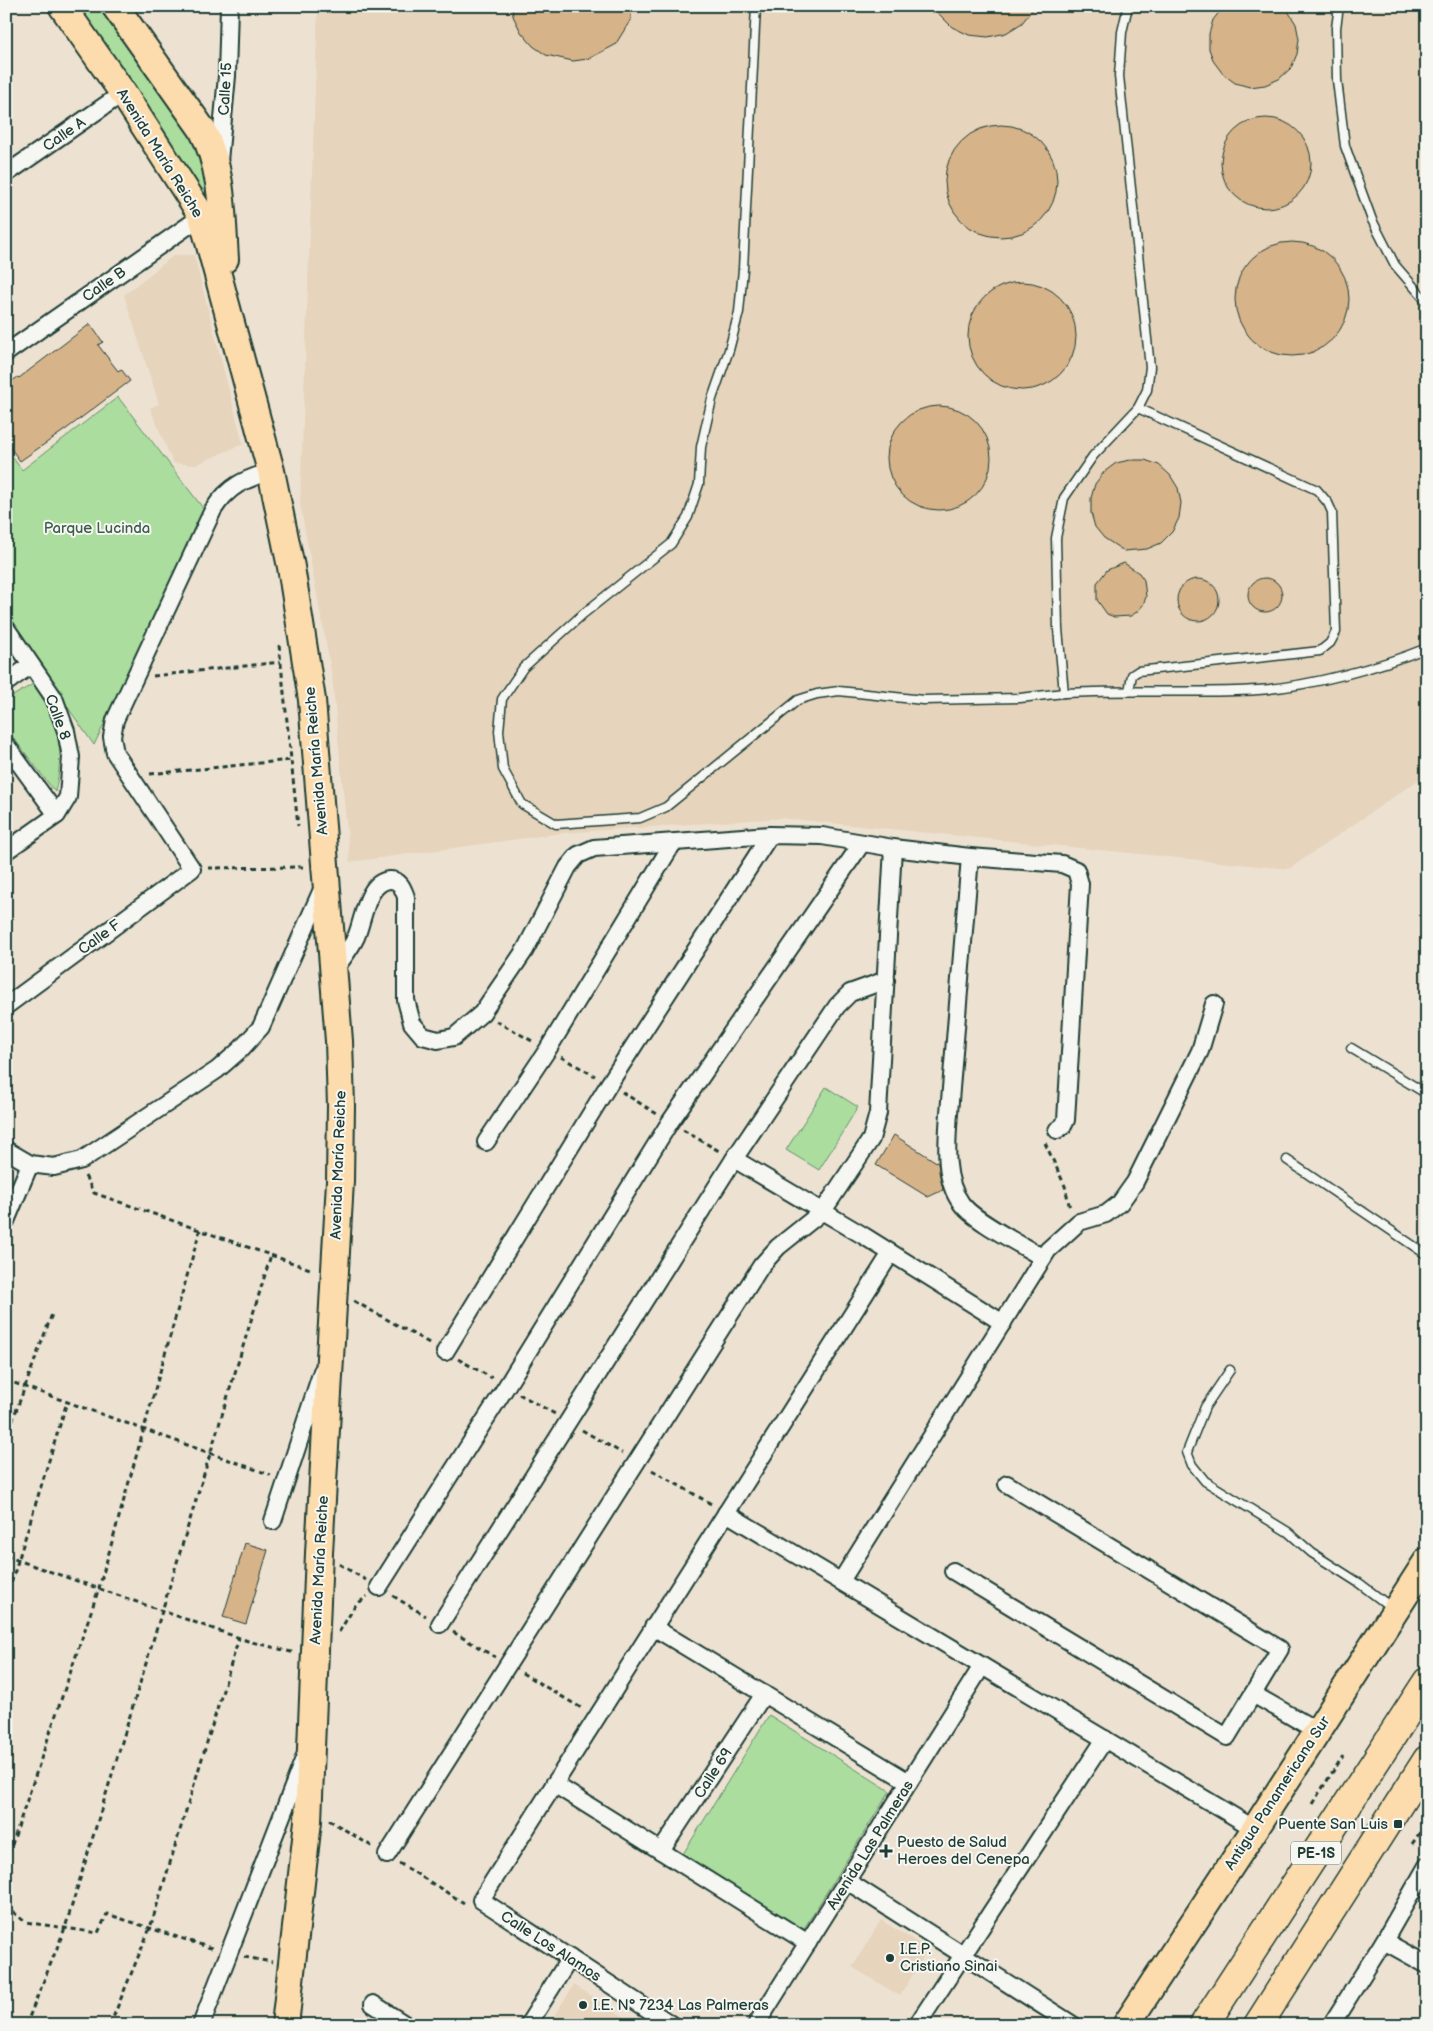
<svg xmlns="http://www.w3.org/2000/svg" width="1433" height="2031" viewBox="0 0 1433 2031" font-family="'Balsamiq Sans',sans-serif">
<style>
.built{fill:#e6d4bc}
.green{fill:#aadd9e;stroke:#648d69}
.building{fill:#d7b389;stroke:#1f3d34}
.lines{fill:none;stroke-linecap:round;stroke-linejoin:round}
.service-casing{stroke:#1f3d34;stroke-width:11}
.minor-casing{stroke:#1f3d34;stroke-width:20}
.primary-casing{stroke:#1f3d34;stroke-width:30}
.motorway-casing{stroke:#1f3d34;stroke-width:31}
.path{stroke:#1f3d34;stroke-width:3;stroke-dasharray:5 4;stroke-linecap:butt}
.service{stroke:#f6f6f2;stroke-width:8}
.minor{stroke:#f6f6f2;stroke-width:16}
.primary{stroke:#fcdcac;stroke-width:26}
.motorway{stroke:#fcdcac;stroke-width:28}
.poi-dot{fill:#1f3d34;stroke:#f6f6f2;stroke-width:2}
.labels{text-anchor:middle;stroke-width:4;stroke-linejoin:round;paint-order:stroke}
.shield{fill:#f6f6f2;stroke:#60746d;stroke-width:1}
.shield-label{font-size:14px;font-weight:bold;fill:#1f3d34}
.street-label{font-size:15px;fill:#1f3d34;stroke:#f6f6f2}
.park-label{font-size:15px;fill:#3b5d49;stroke:#f6f6f2}
.poi-label{font-size:15px;fill:#1f3d34;stroke:#f6f6f2;text-anchor:start}
</style>
<rect width="100%" height="100%" fill="#ede2d2"/>
<filter id="ink" filterUnits="userSpaceOnUse"><feTurbulence type="fractalNoise" baseFrequency=".02" numOctaves="2"/><feDisplacementMap in="SourceGraphic" scale="10" xChannelSelector="R" yChannelSelector="G"/><feConvolveMatrix kernelMatrix="1 2 1 2 8 2 1 2 1" color-interpolation-filters="sRGB"/></filter>
<g filter="url(#ink)">
<g class="built">
<path d="M318,6H1427V771L1414,783L1289,869L781,818L563,833L350,862L332,676L300,504Z"/>
<path d="M174,255H194L243,444L195,465L173,463L150,408L159,404L124,295Z"/>
<path d="M881,1920L928,1949L900,1996L852,1967Z"/>
<path d="M574,1985L637,2025H548Z"/>
</g>
<g class="green">
<path d="M74,6H98L198,148L211,185L210,213Z"/>
<path d="M118,397L206,512L94,745L6,619V449L22,470Z"/>
<path d="M33,684C60,719 65,750 55,792L6,728V700Z"/>
<path d="M826,1087L858,1107L819,1170L786,1150Z"/>
<path d="M769,1715L890,1791L803,1930L683,1854Z"/>
</g>
<g class="building">
<path d="M512,6H633L630,21L615,45L588,59L573,61L546,55L533,46L521,32L513,16Z"/>
<path d="M931,6H1035L1022,23L1006,33L988,37L969,35L952,27Z"/>
<path d="M1224,6H1283L1288,11L1296,24L1299,39L1297,54L1291,68L1279,79L1265,85L1250,87L1235,83L1223,74L1214,62L1209,49V34L1213,20Z"/>
<circle cx="1266" cy="163" r="45"/>
<circle cx="1001" cy="181" r="56"/>
<circle cx="1292" cy="299" r="57"/>
<circle cx="1022" cy="336" r="54"/>
<path d="M90,324L103,342L98,345L118,371L121,369L130,381L65,430L20,461L6,442V385L18,377L19,378Z"/>
<circle cx="939" cy="458" r="52"/>
<path d="M1130,460H1145L1159,465L1170,475L1178,488L1181,503L1179,518L1172,532L1161,543L1147,549L1124,551L1104,538L1095,527L1091,513V498L1095,484L1104,472L1116,463Z"/>
<path d="M1124,563L1139,573L1144,580L1146,597L1143,605L1138,611L1131,616L1114,617L1107,614L1097,600V583L1107,570Z"/>
<circle cx="1265" cy="595" r="17"/>
<circle cx="1198" cy="600" r="21"/>
<path d="M894,1135L938,1163L943,1190L928,1197L876,1165Z"/>
<path d="M245,1543L268,1550L246,1624L223,1617Z"/>
</g>
<g class="lines">
<g class="service-casing">
<g id="service">
<path d="M756,6L743,269L739,312L729,350L712,399L701,447L699,484L688,517L671,544L583,614L523,668L502,699L499,731L503,769L522,804L556,824L640,818L666,807L798,700L817,694L839,691L923,700L1020,698L1064,693"/>
<path d="M1128,6L1122,32L1119,76L1150,367L1147,390L1138,408L1093,456L1064,498L1056,538L1058,629L1064,693C1128,689 1193,694 1258,690C1311,686 1377,668 1427,648"/>
<path d="M1339,6L1336,28L1337,80L1345,146L1372,220L1395,265L1427,302"/>
<path d="M1129,691L1132,675L1138,671L1320,651L1330,643L1336,632L1332,512L1328,503L1317,490L1138,408"/>
<path d="M1351,1048L1427,1094"/>
<path d="M1287,1160L1427,1255"/>
<path d="M1230,1370L1205,1407L1187,1452L1192,1465L1205,1481L1288,1532L1312,1553L1359,1583L1392,1608"/>
</g>
</g>
<g class="minor-casing">
<g id="minor">
<path d="M219,161L227,76L229,6"/>
<path d="M6,174L123,93"/>
<path d="M6,353L202,216"/>
<path d="M6,628L54,698L66,731L71,757L68,797L57,815L6,851"/>
<path d="M6,683L31,665"/>
<path d="M6,745L57,815"/>
<path d="M970,857L949,1113C947,1142 943,1179 961,1203C972,1220 1024,1246 1043,1258"/>
<path d="M335,969C342,959 351,948 356,937C364,919 366,883 389,880C400,879 403,889 406,897V1000L412,1023L423,1036L438,1040L454,1037L482,1013L525,950L568,867L578,855L594,848L770,835L822,836L893,848L970,857L1062,864L1076,870L1080,884L1066,1120L1063,1126L1057,1130"/>
<path d="M6,1006L192,869L115,753L112,737L115,720L213,510C229,485 244,480 271,471"/>
<path d="M486,1142L548,1049L673,843"/>
<path d="M6,1150L30,1164L54,1167L82,1160L217,1070L241,1049L261,1027L324,885"/>
<path d="M734,1159L864,1236L1003,1323"/>
<path d="M6,1221L30,1164"/>
<path d="M445,1352L609,1084L770,835"/>
<path d="M726,1513L1255,1829"/>
<path d="M273,1521L322,1371"/>
<path d="M953,1571L1227,1737L1280,1649L1007,1484"/>
<path d="M841,1581L1048,1250L1079,1222L1106,1214L1120,1203L1135,1182L1200,1051L1214,1004"/>
<path d="M379,1587L506,1387L670,1122L862,843"/>
<path d="M440,1624L734,1159L837,1006L850,993L886,980"/>
<path d="M653,1627L909,1782"/>
<path d="M1253,1694L1317,1731"/>
<path d="M554,1784L808,1943"/>
<path d="M661,1851L764,1694"/>
<path d="M387,1855L761,1266L778,1247L823,1211L871,1139L878,1113L893,848"/>
<path d="M847,1881L1073,2025"/>
<path d="M1384,1941L1427,1965"/>
<path d="M373,2004L406,2025"/>
<path d="M201,2025L305,1756"/>
<path d="M528,2025L570,1958"/>
<path d="M672,2025L481,1900L891,1253"/>
<path d="M756,2025L982,1666"/>
<path d="M917,2025L1105,1739"/>
<path d="M1331,2025L1384,1941L1427,1866"/>
</g>
</g>
<g class="primary-casing">
<g id="primary">
<path d="M62,6L123,93L202,216L271,471L291,567L312,700L339,1041L341,1106L340,1181L319,1553L308,1821L285,2025"/>
<path d="M115,6L202,129C223,169 222,214 225,259"/>
<path d="M1126,2025L1255,1829L1427,1561"/>
</g>
</g>
<g class="motorway-casing">
<g id="motorway">
<path d="M1204,2025L1427,1682"/>
<path d="M1258,2025L1427,1760"/>
</g>
</g>
<g class="path">
<path d="M279,645L298,826"/>
<path d="M153,676L281,662"/>
<path d="M150,774L291,760"/>
<path d="M208,868L303,867"/>
<path d="M496,1021L534,1042"/>
<path d="M561,1057L595,1076"/>
<path d="M622,1092L657,1114"/>
<path d="M683,1130L719,1151"/>
<path d="M1045,1143L1065,1186L1070,1209"/>
<path d="M85,1176L94,1193L313,1270"/>
<path d="M354,1301L431,1344"/>
<path d="M458,1359L492,1378"/>
<path d="M6,1380L271,1475"/>
<path d="M519,1394L555,1414"/>
<path d="M582,1430L622,1453"/>
<path d="M6,1438L52,1314"/>
<path d="M652,1470L713,1505"/>
<path d="M6,1556L248,1641L295,1653"/>
<path d="M339,1564L366,1580"/>
<path d="M393,1596L426,1616"/>
<path d="M6,1600L67,1402"/>
<path d="M339,1632L355,1606L367,1596"/>
<path d="M453,1632L495,1657"/>
<path d="M522,1673L583,1709"/>
<path d="M1312,1804L1343,1756"/>
<path d="M329,1820L373,1847"/>
<path d="M1412,1844L1427,1822"/>
<path d="M6,1862L99,1588L200,1230"/>
<path d="M399,1863L464,1903"/>
<path d="M6,1906L25,1922L98,1933L107,1914L214,1949"/>
<path d="M244,1957L272,1962"/>
<path d="M26,2025L65,1928L271,1255"/>
<path d="M110,2025L150,1928L239,1638"/>
</g>
<use href="#service" class="service"/>
<use href="#minor" class="minor"/>
<use href="#primary" class="primary"/>
<use href="#motorway" class="motorway"/>
</g>
</g>
<g class="poi-dot">
<rect x="1393" y="1819" width="10" height="10" rx="2.5"/>
<path d="M883.5 1843.5h5v5h5v5h-5v5h-5v-5h-5v-5h5z"/>
<circle cx="890" cy="1958" r="5"/>
<circle cx="583" cy="2005" r="5"/>
</g>
<g class="labels">
<rect class="shield" x="1291" y="1841.5" width="50" height="23" rx="4"/>
<g class="shield-label">
<text x="1316" y="1858">PE-1S</text>
</g>
<g class="street-label">
<text transform="translate(225 89) rotate(-87)" y="5">Calle 15</text>
<text transform="translate(64 134) rotate(-35)" y="5">Calle A</text>
<text transform="translate(160 153) rotate(58)" y="5">Avenida María Reiche</text>
<text transform="translate(104 284) rotate(-35)" y="5">Calle B</text>
<text transform="translate(58 717) rotate(70)" y="5">Calle 8</text>
<text transform="translate(316 761) rotate(-95)" y="5">Avenida María Reiche</text>
<text transform="translate(99 937) rotate(-36)" y="5">Calle F</text>
<text transform="translate(338 1165) rotate(-88)" y="5">Avenida María Reiche</text>
<text transform="translate(319 1570) rotate(-87)" y="5">Avenida María Reiche</text>
<text transform="translate(713 1773) rotate(-57)" y="5">Calle 69</text>
<text transform="translate(1277 1793) rotate(-57)" y="5">Antigua Panamericana Sur</text>
<text transform="translate(870 1845) rotate(-58)" y="5">Avenida Las Palmeras</text>
<text transform="translate(551 1946) rotate(33)" y="5">Calle Los Alamos</text>
</g>
<g class="park-label">
<text x="97" y="533">Parque Lucinda</text>
</g>
<g class="poi-label">
<text x="1388" y="1829" text-anchor="end">Puente San Luis</text>
<text x="897" y="1847">Puesto de Salud<tspan x="897" dy="17">Heroes del Cenepa</tspan></text>
<text x="900" y="1954">I.E.P.<tspan x="900" dy="17">Cristiano Sinai</tspan></text>
<text x="593" y="2010">I.E. N° 7234 Las Palmeras</text>
</g>
</g>
<rect width="1433" height="2031" fill="none" stroke="#f6f6f2" stroke-width="25"/>
<rect x="12" y="12" width="1408" height="2006" fill="none" stroke="#1f3d34" stroke-width="2" filter="url(#ink)"/>
</svg>
